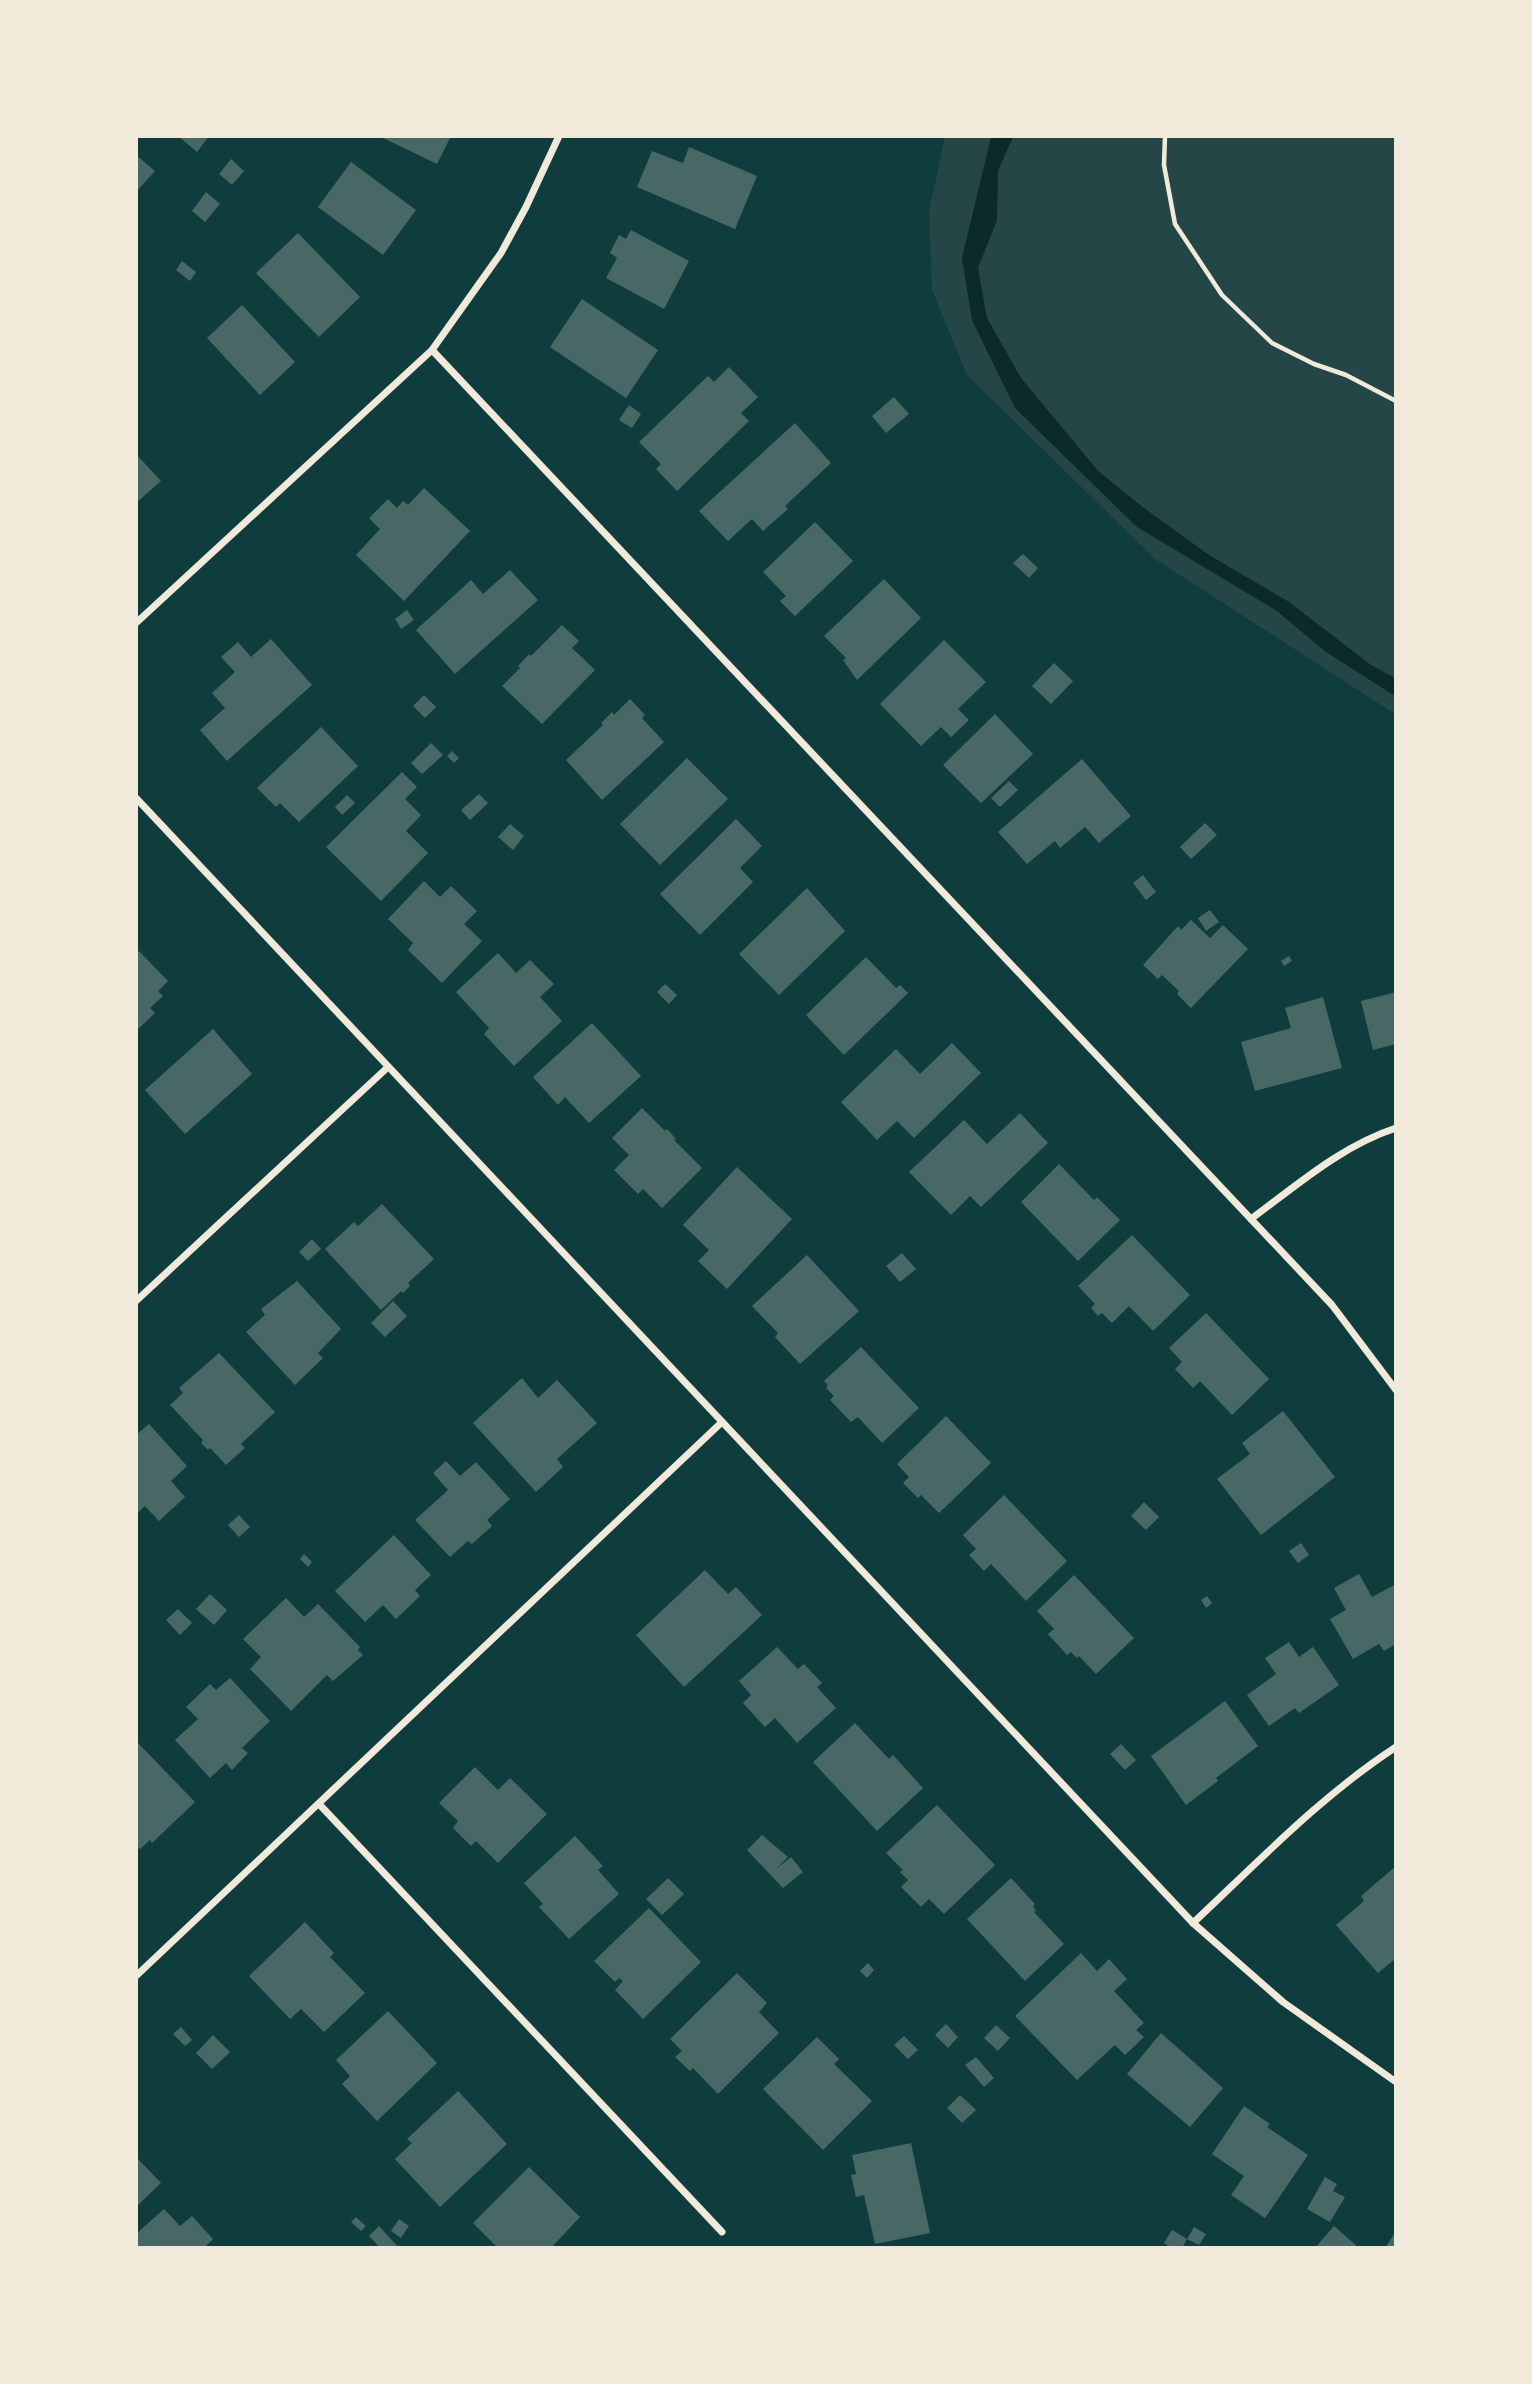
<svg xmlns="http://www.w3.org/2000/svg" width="1532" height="2384" viewBox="0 0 1532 2384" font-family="Bitter,serif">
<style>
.green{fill:#244646}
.water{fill:#0a2a2b}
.building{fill:#486865}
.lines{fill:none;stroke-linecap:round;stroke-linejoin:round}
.path{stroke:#f1e9da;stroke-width:4.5}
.minor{stroke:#f1e9da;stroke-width:7}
</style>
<rect width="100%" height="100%" fill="#0f3d3e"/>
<path class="green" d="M945,137H1395V714L1155,559L967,375L932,290L929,211Z"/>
<path class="water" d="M991,137H1013L998,171L997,220L978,268L987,318L1021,378L1098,471L1144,508L1209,555L1289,602L1371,665L1395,678V696L1326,652L1277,611L1137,527L1015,408L972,320L962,258Z"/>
<g class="building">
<path d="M178,136H209L197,152Z"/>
<path d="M379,136H451L437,164Z"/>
<path d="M689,147L757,176L735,229L637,187L652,151L683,163Z"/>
<path d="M136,155L155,171L136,192Z"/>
<path d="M231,159L244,171L232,185L219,174Z"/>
<path d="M351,162L416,210L383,255L318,207Z"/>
<path d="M206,192L220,204L205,222L192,211Z"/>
<path d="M631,230L689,261L664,309L606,278L617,258L610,253L619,235L626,239Z"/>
<path d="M298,233L360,297L319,337L256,273Z"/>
<path d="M182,261L196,272L190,281L176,270Z"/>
<path d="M582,299L658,350L626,398L550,347Z"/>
<path d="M242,305L295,362L260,395L207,338Z"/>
<path d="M729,367L758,397L741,413L749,421L677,491L656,469L661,464L639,442L708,376L714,382Z"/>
<path d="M894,397L909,414L886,433L872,416Z"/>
<path d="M629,405L641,414L632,428L619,420Z"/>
<path d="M795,423L831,463L785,506L788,509L763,531L752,519L728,541L699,511Z"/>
<path d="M136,454L161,481L136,503Z"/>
<path d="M424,488L470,531L404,601L356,555L380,529L369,518L388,499L397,508L403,501L408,505Z"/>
<path d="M815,522L853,561L795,616L780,601L786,596L763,572Z"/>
<path d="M1023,554L1038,568L1029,578L1013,563Z"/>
<path d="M510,570L538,600L455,674L416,630L471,580L483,594Z"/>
<path d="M884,579L921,618L857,680L843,660L846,658L824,636Z"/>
<path d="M407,610L414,620L401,629L395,619Z"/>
<path d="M562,625L579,641L572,648L595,670L542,724L502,686L520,668L518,666L529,654L531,656Z"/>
<path d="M271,639L312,685L227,761L200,730L225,708L212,693L235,672L221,657L238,642L251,657Z"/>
<path d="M944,640L986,682L958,709L969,720L951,737L941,727L921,746L880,704Z"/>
<path d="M1054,663L1073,681L1051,704L1032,686Z"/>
<path d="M424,695L436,707L425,718L413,706Z"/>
<path d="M630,699L645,715L642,718L664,742L602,800L566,760L603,725L601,723L612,712L614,715Z"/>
<path d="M995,714L1033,754L981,803L943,765Z"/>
<path d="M321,727L358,766L299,822L280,803L276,807L257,788Z"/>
<path d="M431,743L443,755L422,774L411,763Z"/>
<path d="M452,751L459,758L454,763L447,756Z"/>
<path d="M687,758L728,799L660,865L620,824Z"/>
<path d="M1082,759L1131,816L1099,843L1085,827L1060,848L1055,841L1027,864L998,832Z"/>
<path d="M402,772L417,787L405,799L421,815L406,831L428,853L381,901L326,847Z"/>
<path d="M1009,781L1018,790L1000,807L991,798Z"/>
<path d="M479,794L488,803L470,820L461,810Z"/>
<path d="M347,795L355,803L342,815L335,807Z"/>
<path d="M736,819L762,846L740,868L753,882L700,935L660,894Z"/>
<path d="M1205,823L1217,835L1191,859L1180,847Z"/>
<path d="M510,824L524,836L513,850L498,837Z"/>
<path d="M1143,875L1156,892L1146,900L1133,883Z"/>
<path d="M424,881L440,897L451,886L477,911L464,924L482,941L442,983L408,950L413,943L388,919Z"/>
<path d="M807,888L845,931L779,995L739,954Z"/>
<path d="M1210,910L1219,922L1206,931L1198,918Z"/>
<path d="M1191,920L1210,938L1223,925L1248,949L1191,1008L1177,994L1179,991L1162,975L1158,979L1143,965L1178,926L1181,930Z"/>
<path d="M139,951L168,981L158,991L163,996L150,1008L155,1013L136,1031V954Z"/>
<path d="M498,953L516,973L530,960L554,984L540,997L562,1021L514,1066L484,1034L489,1028L456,992Z"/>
<path d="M1289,956L1292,961L1284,966L1281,961Z"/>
<path d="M866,957L896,988L900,985L908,993L844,1055L806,1015Z"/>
<path d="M665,984L677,995L669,1004L657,992Z"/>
<path d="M1396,992V1044L1373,1050L1361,1001Z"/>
<path d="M1323,997L1342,1068L1255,1091L1241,1042L1291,1028L1285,1008Z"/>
<path d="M592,1023L641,1076L589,1123L565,1097L558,1105L533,1077Z"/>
<path d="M213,1029L252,1074L185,1134L145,1090Z"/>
<path d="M952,1043L981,1073L914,1138L897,1121L877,1140L841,1102L896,1049L920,1074Z"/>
<path d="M642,1108L665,1131L667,1129L676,1139L674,1140L702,1168L662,1208L643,1189L638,1194L614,1170L629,1155L612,1138Z"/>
<path d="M1020,1113L1048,1143L981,1207L970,1196L951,1215L909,1172L964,1120L987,1144Z"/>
<path d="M1059,1164L1094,1200L1097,1197L1120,1220L1078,1261L1021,1202Z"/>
<path d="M737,1167L792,1219L727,1289L698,1261L709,1250L683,1225Z"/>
<path d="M382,1204L434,1259L408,1283L410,1286L403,1293L401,1291L381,1310L325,1249L354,1222L358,1226Z"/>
<path d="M1132,1235L1190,1295L1153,1331L1129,1306L1112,1323L1102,1313L1098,1316L1091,1308L1095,1304L1078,1286Z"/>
<path d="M312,1239L321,1249L308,1261L299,1252Z"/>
<path d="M902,1253L916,1269L900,1282L886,1266Z"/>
<path d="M807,1255L859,1311L800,1364L775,1337L778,1333L752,1306Z"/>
<path d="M297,1281L341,1329L318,1353L323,1358L295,1385L246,1332L265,1315L261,1309Z"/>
<path d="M393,1301L407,1316L385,1337L371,1323Z"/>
<path d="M1206,1313L1269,1379L1232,1415L1200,1381L1193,1388L1175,1369L1182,1362L1169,1348Z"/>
<path d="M861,1347L919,1408L882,1443L858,1417L851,1422L830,1400L834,1396L826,1388L828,1385L824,1381Z"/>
<path d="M219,1353L275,1412L241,1444L245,1448L226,1465L210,1448L208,1450L201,1443L203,1440L170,1405L183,1393L179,1388Z"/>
<path d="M522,1378L538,1398L557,1380L597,1423L557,1459L563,1467L536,1492L473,1423Z"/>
<path d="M1283,1411L1335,1477L1261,1535L1217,1479L1250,1454L1242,1443Z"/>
<path d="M946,1416L991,1463L939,1513L921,1495L918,1498L903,1483L909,1477L897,1464Z"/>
<path d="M149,1424L187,1466L171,1481L185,1497L159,1521L145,1506L136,1514V1435Z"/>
<path d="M446,1461L460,1476L476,1462L510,1499L487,1520L492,1526L472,1544L468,1541L450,1557L415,1520L448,1490L433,1473Z"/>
<path d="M1004,1495L1067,1561L1026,1601L991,1564L984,1571L969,1555L976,1549L963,1535Z"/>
<path d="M1144,1502L1159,1517L1146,1530L1131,1516Z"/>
<path d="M239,1515L250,1527L239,1537L228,1525Z"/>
<path d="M394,1535L431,1575L415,1590L420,1596L396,1619L383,1605L365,1622L335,1591Z"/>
<path d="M1301,1543L1309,1555L1298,1563L1289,1551Z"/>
<path d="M304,1554L312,1562L308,1567L300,1559Z"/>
<path d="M705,1570L728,1594L736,1587L762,1615L684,1687L636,1635Z"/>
<path d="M1359,1574L1372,1597L1396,1584V1644L1384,1651L1379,1644L1353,1659L1330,1619L1346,1610L1334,1588Z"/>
<path d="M1074,1575L1134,1638L1096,1674L1079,1656L1077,1658L1071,1652L1067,1655L1048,1634L1054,1629L1037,1611Z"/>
<path d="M210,1594L227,1610L214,1625L196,1609Z"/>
<path d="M1207,1596L1212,1603L1206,1608L1201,1600Z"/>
<path d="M286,1598L304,1617L318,1604L360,1647L358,1650L363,1655L333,1681L327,1675L291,1711L250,1669L261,1657L243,1639Z"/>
<path d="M178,1609L192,1623L180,1635L166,1620Z"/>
<path d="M1289,1642L1299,1657L1313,1647L1339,1685L1299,1713L1295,1708L1269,1726L1247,1695L1276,1674L1265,1658Z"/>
<path d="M777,1647L798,1669L804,1664L822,1683L817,1687L836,1708L797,1743L775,1718L765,1727L743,1703L751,1695L739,1681Z"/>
<path d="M230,1678L270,1721L242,1748L248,1753L232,1770L226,1763L210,1778L175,1740L198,1719L186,1707L210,1684L216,1690Z"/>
<path d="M1225,1701L1258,1746L1216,1778L1218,1781L1186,1805L1151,1756Z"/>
<path d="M855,1723L889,1759L893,1755L923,1788L877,1831L813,1762Z"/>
<path d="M138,1743L195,1802L152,1843L150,1840L140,1849L136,1845Z"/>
<path d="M1121,1744L1136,1760L1125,1770L1110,1754Z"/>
<path d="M475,1767L498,1790L510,1778L547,1814L498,1863L476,1841L471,1846L453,1828L458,1821L439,1803Z"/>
<path d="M937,1805L995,1865L944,1914L929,1899L921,1907L901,1887L908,1880L900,1872L903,1870L886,1853Z"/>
<path d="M762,1835L788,1857L775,1870L791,1857L803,1872L783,1888L747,1850Z"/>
<path d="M575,1836L603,1866L598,1870L619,1894L569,1939L539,1907L543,1904L524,1883Z"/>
<path d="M1396,1866V1958L1378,1973L1336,1925L1364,1901L1361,1896Z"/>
<path d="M668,1878L684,1894L662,1915L646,1899Z"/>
<path d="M1011,1878L1035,1904L1033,1906L1036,1911L1034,1912L1064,1944L1025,1981L967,1919Z"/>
<path d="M649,1908L701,1962L643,2019L615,1990L623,1981L619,1978L615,1982L594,1961Z"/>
<path d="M305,1922L334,1953L330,1957L365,1993L324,2032L301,2009L290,2019L249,1976Z"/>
<path d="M1081,1953L1097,1971L1109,1959L1127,1979L1114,1991L1144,2023L1136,2030L1144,2037L1125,2055L1115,2045L1077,2080L1015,2016Z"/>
<path d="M868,1963L874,1970L867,1978L860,1971Z"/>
<path d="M737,1973L767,2003L759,2012L779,2033L718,2094L693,2068L690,2071L675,2057L682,2051L670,2039Z"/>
<path d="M388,2011L437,2063L377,2121L342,2084L350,2076L336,2060Z"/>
<path d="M946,2024L958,2037L948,2048L935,2035Z"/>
<path d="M996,2025L1010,2038L998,2051L984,2038Z"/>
<path d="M181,2027L192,2040L185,2046L173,2034Z"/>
<path d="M1161,2033L1223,2088L1190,2127L1127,2074Z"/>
<path d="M213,2035L230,2052L212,2069L196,2053Z"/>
<path d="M904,2036L918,2050L908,2059L894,2045Z"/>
<path d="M817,2037L839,2059L834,2064L872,2101L823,2150L763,2089Z"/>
<path d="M976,2057L994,2078L984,2087L965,2065Z"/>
<path d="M458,2091L507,2144L440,2207L395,2159L412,2143L407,2139Z"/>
<path d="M960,2095L976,2110L962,2123L947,2108Z"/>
<path d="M1244,2106L1270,2124L1267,2127L1308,2155L1265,2218L1231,2195L1244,2176L1212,2154Z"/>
<path d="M911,2143L930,2233L875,2244L864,2195L856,2197L851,2175L856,2174L852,2155Z"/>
<path d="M136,2157L161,2183L136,2207Z"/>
<path d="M529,2167L580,2217L551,2248H498L473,2223Z"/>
<path d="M1325,2177L1337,2184L1333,2191L1345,2197L1330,2222L1307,2209Z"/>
<path d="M164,2209L180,2226L192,2216L213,2239L204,2248H136V2234Z"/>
<path d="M356,2217L366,2226L361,2231L351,2222Z"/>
<path d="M399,2219L409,2226L401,2238L391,2231Z"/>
<path d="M379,2226L399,2248H380L369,2236Z"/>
<path d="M1334,2226L1359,2248H1315Z"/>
<path d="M1194,2227L1206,2234L1199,2245L1187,2239Z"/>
<path d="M1172,2230L1187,2239L1182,2248H1171L1164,2243Z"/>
<path d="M1396,2231V2248H1385Z"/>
</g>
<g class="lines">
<path class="path" d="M1165,136L1164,165L1175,224L1222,295L1272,343L1314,364L1346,375L1396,401"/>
<g class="minor">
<path d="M432,350L1332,1305L1396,1390"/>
<path d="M136,623L432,350L501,253L526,207L559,136"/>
<path d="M136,798L1193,1923L1283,2002L1396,2082"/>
<path d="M1251,1219C1296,1186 1341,1146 1396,1128"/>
<path d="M136,1301L388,1067"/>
<path d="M320,1805L722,2232"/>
<path d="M1193,1923C1258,1862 1321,1796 1396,1747"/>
<path d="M136,1976L722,1422"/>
</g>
</g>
<rect width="1532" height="2384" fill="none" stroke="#f1e9da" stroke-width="276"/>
</svg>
